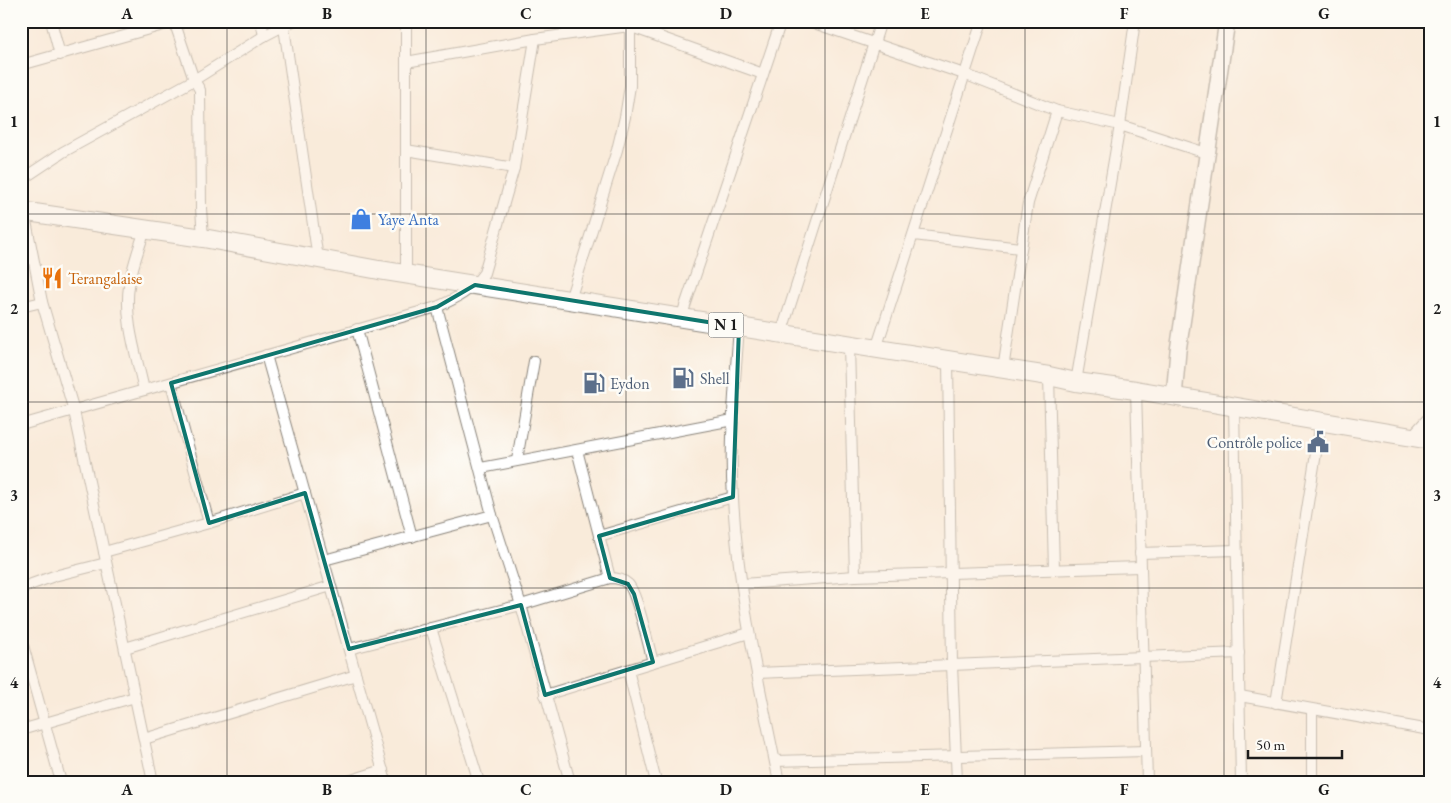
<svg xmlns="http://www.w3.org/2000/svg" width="1451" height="803" viewBox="0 0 1451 803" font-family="'EB Garamond',serif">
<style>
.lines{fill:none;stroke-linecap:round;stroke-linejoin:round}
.minor-casing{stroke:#8a847b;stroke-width:12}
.secondary-casing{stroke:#8a847b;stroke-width:18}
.trunk-casing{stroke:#8a847b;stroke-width:20}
.minor{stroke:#fff;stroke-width:10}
.secondary{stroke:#fff;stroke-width:15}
.trunk{stroke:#fff;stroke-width:18}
.marked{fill:none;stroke:#0f766e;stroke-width:4;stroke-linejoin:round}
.grid{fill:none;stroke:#1c1c1c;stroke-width:1;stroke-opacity:0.55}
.labels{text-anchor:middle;stroke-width:5;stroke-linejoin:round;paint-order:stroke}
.shield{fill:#fdfcf7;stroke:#605f5e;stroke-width:1}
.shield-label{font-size:15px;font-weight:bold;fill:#1c1c1c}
.shop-label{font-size:16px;fill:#366cbe;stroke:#fdfcf7;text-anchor:start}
.food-label{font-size:16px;fill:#c56008;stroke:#fdfcf7;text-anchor:start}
.service-label{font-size:16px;fill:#4e5e75;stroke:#fdfcf7;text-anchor:start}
.neatline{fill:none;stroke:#1c1c1c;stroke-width:2}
.grid-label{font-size:16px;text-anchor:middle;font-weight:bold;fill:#1c1c1c}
</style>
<rect width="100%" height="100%" fill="#fdfcf7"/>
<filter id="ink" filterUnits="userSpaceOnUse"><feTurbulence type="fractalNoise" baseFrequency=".02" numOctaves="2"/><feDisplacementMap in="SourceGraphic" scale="10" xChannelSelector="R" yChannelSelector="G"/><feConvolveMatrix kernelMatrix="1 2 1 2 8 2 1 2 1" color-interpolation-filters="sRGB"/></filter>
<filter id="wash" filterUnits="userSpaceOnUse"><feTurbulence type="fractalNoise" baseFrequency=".0096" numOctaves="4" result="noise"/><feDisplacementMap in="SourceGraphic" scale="20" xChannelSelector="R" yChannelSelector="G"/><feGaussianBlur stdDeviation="1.12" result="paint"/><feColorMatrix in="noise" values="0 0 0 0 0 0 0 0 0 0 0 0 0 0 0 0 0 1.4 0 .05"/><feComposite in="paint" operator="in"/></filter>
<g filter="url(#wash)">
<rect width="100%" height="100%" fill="#f9ebda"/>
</g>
<g filter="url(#ink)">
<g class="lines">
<g class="minor-casing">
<g id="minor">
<path d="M51,21L60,55"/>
<path d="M174,21L194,80L200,90L201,208L203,238"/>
<path d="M261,21L264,36"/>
<path d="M406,21V275"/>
<path d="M808,21L964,74L1057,111L1120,125L1209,154"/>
<path d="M284,27L318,259"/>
<path d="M406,62L535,39L629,26L763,74"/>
<path d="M21,65L174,22"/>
<path d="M406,150L514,168"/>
<path d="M21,180L63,152L194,80L264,36L293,21"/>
<path d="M24,211L42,302L74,411L153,782"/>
<path d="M914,235L1020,248"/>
<path d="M570,300L617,150L625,117L630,86V21"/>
<path d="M21,307L42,302"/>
<path d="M437,307L492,515L521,605L570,782"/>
<path d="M681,318L781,21"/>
<path d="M739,327C735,383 729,441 733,498C738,594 760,688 779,782"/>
<path d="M357,329L412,537"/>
<path d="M781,334L881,21"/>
<path d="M849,346L855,576"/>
<path d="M876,349L982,21"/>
<path d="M266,355L386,782"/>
<path d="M948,360L952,665L957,782"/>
<path d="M1003,369L1028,203L1057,111"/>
<path d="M1049,376L1054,570"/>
<path d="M1076,382L1120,125L1135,21"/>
<path d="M171,383L209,523"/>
<path d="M144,390C137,357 124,320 129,286C132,267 139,248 145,230"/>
<path d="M1136,390L1147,782"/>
<path d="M1234,407L1241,782"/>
<path d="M21,425L437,307C457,298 471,291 484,273L514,168L535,39"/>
<path d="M1411,437L1430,416"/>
<path d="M577,450L610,578"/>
<path d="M517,460L534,361"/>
<path d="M481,468L733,420"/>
<path d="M599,536L733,497"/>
<path d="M104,552L209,523L305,493"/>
<path d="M1140,553L1236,550"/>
<path d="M324,560L492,515"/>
<path d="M742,584L855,576L1140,567"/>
<path d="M21,588L54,576L106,563"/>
<path d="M431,628L479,782"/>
<path d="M21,638L61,782"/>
<path d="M125,648L331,586"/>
<path d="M349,649L521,605L610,578C616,578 623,579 628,584C637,592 649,648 653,662"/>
<path d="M628,670L656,782"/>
<path d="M757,673L1239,653"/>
<path d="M545,695L749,633"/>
<path d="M1240,696L1430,730"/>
<path d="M1276,703L1321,422"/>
<path d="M1312,710V782"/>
<path d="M21,730L135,697"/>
<path d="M144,739L356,675"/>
<path d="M775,761L1146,751"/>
<path d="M345,782L383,770"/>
<path d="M559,782L569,779"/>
</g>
</g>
<g class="secondary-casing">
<path id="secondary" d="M1174,397L1178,351L1227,21"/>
</g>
<g class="trunk-casing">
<path id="trunk" d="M21,211L203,238L379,270L1049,376L1076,382L1136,390L1430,440"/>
</g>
<use href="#minor" class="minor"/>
<use href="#secondary" class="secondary"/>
<use href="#trunk" class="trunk"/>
</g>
</g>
<path d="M0 0H1451V803H0ZM475,285L739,327L733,497L599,536L610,578L628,584L634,594L653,662L545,695L521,605L349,649L305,493L209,523L171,383L437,307Z" fill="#f9ebda" fill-opacity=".55" fill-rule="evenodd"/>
<path class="marked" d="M475,285L739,327L733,497L599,536L610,578L628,584L634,594L653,662L545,695L521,605L349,649L305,493L209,523L171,383L437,307Z"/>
<path class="grid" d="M227,21V782M426,21V782M626,21V782M825,21V782M1025,21V782M1224,21V782M21,214H1430M21,402H1430M21,588H1430"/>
<defs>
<g id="shop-bare" transform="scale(1.725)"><path d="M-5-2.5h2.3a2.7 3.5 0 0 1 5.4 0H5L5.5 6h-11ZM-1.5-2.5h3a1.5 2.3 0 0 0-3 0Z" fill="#3f7fe0" stroke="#fdfcf7" stroke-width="2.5" paint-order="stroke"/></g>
<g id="restaurant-bare" transform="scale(1.725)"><path d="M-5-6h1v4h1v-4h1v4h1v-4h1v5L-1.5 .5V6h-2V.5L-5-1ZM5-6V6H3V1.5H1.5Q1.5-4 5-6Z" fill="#e8710a" stroke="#fdfcf7" stroke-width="2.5" paint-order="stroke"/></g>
<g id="fuel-bare" transform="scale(1.725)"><path d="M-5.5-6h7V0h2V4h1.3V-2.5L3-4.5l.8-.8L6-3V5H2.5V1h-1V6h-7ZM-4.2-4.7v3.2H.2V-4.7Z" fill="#5c6f8a" stroke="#fdfcf7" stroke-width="2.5" paint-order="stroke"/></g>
<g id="civic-bare" transform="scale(1.725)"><path d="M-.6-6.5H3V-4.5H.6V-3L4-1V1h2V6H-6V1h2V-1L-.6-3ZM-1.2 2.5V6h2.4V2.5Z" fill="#5c6f8a" stroke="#fdfcf7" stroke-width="2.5" paint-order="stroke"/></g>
</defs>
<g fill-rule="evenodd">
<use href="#shop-bare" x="361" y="219"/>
<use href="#restaurant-bare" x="52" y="278"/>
<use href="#fuel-bare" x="683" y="378"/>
<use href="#fuel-bare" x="594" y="383"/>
<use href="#civic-bare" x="1318" y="442"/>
</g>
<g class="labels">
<rect class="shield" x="708.5" y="312.5" width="35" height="25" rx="4"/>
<g class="shield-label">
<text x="726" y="330">N 1</text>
</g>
<g class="shop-label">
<text x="378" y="225">Yaye Anta</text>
</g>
<g class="food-label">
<text x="68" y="284">Terangalaise</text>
</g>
<g class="service-label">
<text x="700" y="384">Shell</text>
<text x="610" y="389">Eydon</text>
<text x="1302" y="448" text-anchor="end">Contrôle police</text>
</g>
</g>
<rect width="1451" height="803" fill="none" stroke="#fdfcf7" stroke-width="55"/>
<path d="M1248 750v8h94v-8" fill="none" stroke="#1c1c1c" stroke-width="2.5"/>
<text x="1256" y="750" font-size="15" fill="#1c1c1c" stroke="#fdfcf7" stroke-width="4" paint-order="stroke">50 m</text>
<rect x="28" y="28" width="1396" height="748" class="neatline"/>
<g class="grid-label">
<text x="127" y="19">A</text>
<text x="327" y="19">B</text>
<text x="526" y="19">C</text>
<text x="726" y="19">D</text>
<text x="925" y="19">E</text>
<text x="1124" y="19">F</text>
<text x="1324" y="19">G</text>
<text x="14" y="127">1</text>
<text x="1437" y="127">1</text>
<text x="14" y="314">2</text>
<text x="1437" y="314">2</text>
<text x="14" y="501">3</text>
<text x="1437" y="501">3</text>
<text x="14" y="688">4</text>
<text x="1437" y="688">4</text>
<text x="127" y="795">A</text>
<text x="327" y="795">B</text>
<text x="526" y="795">C</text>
<text x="726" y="795">D</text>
<text x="925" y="795">E</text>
<text x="1124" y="795">F</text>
<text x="1324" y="795">G</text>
</g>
</svg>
